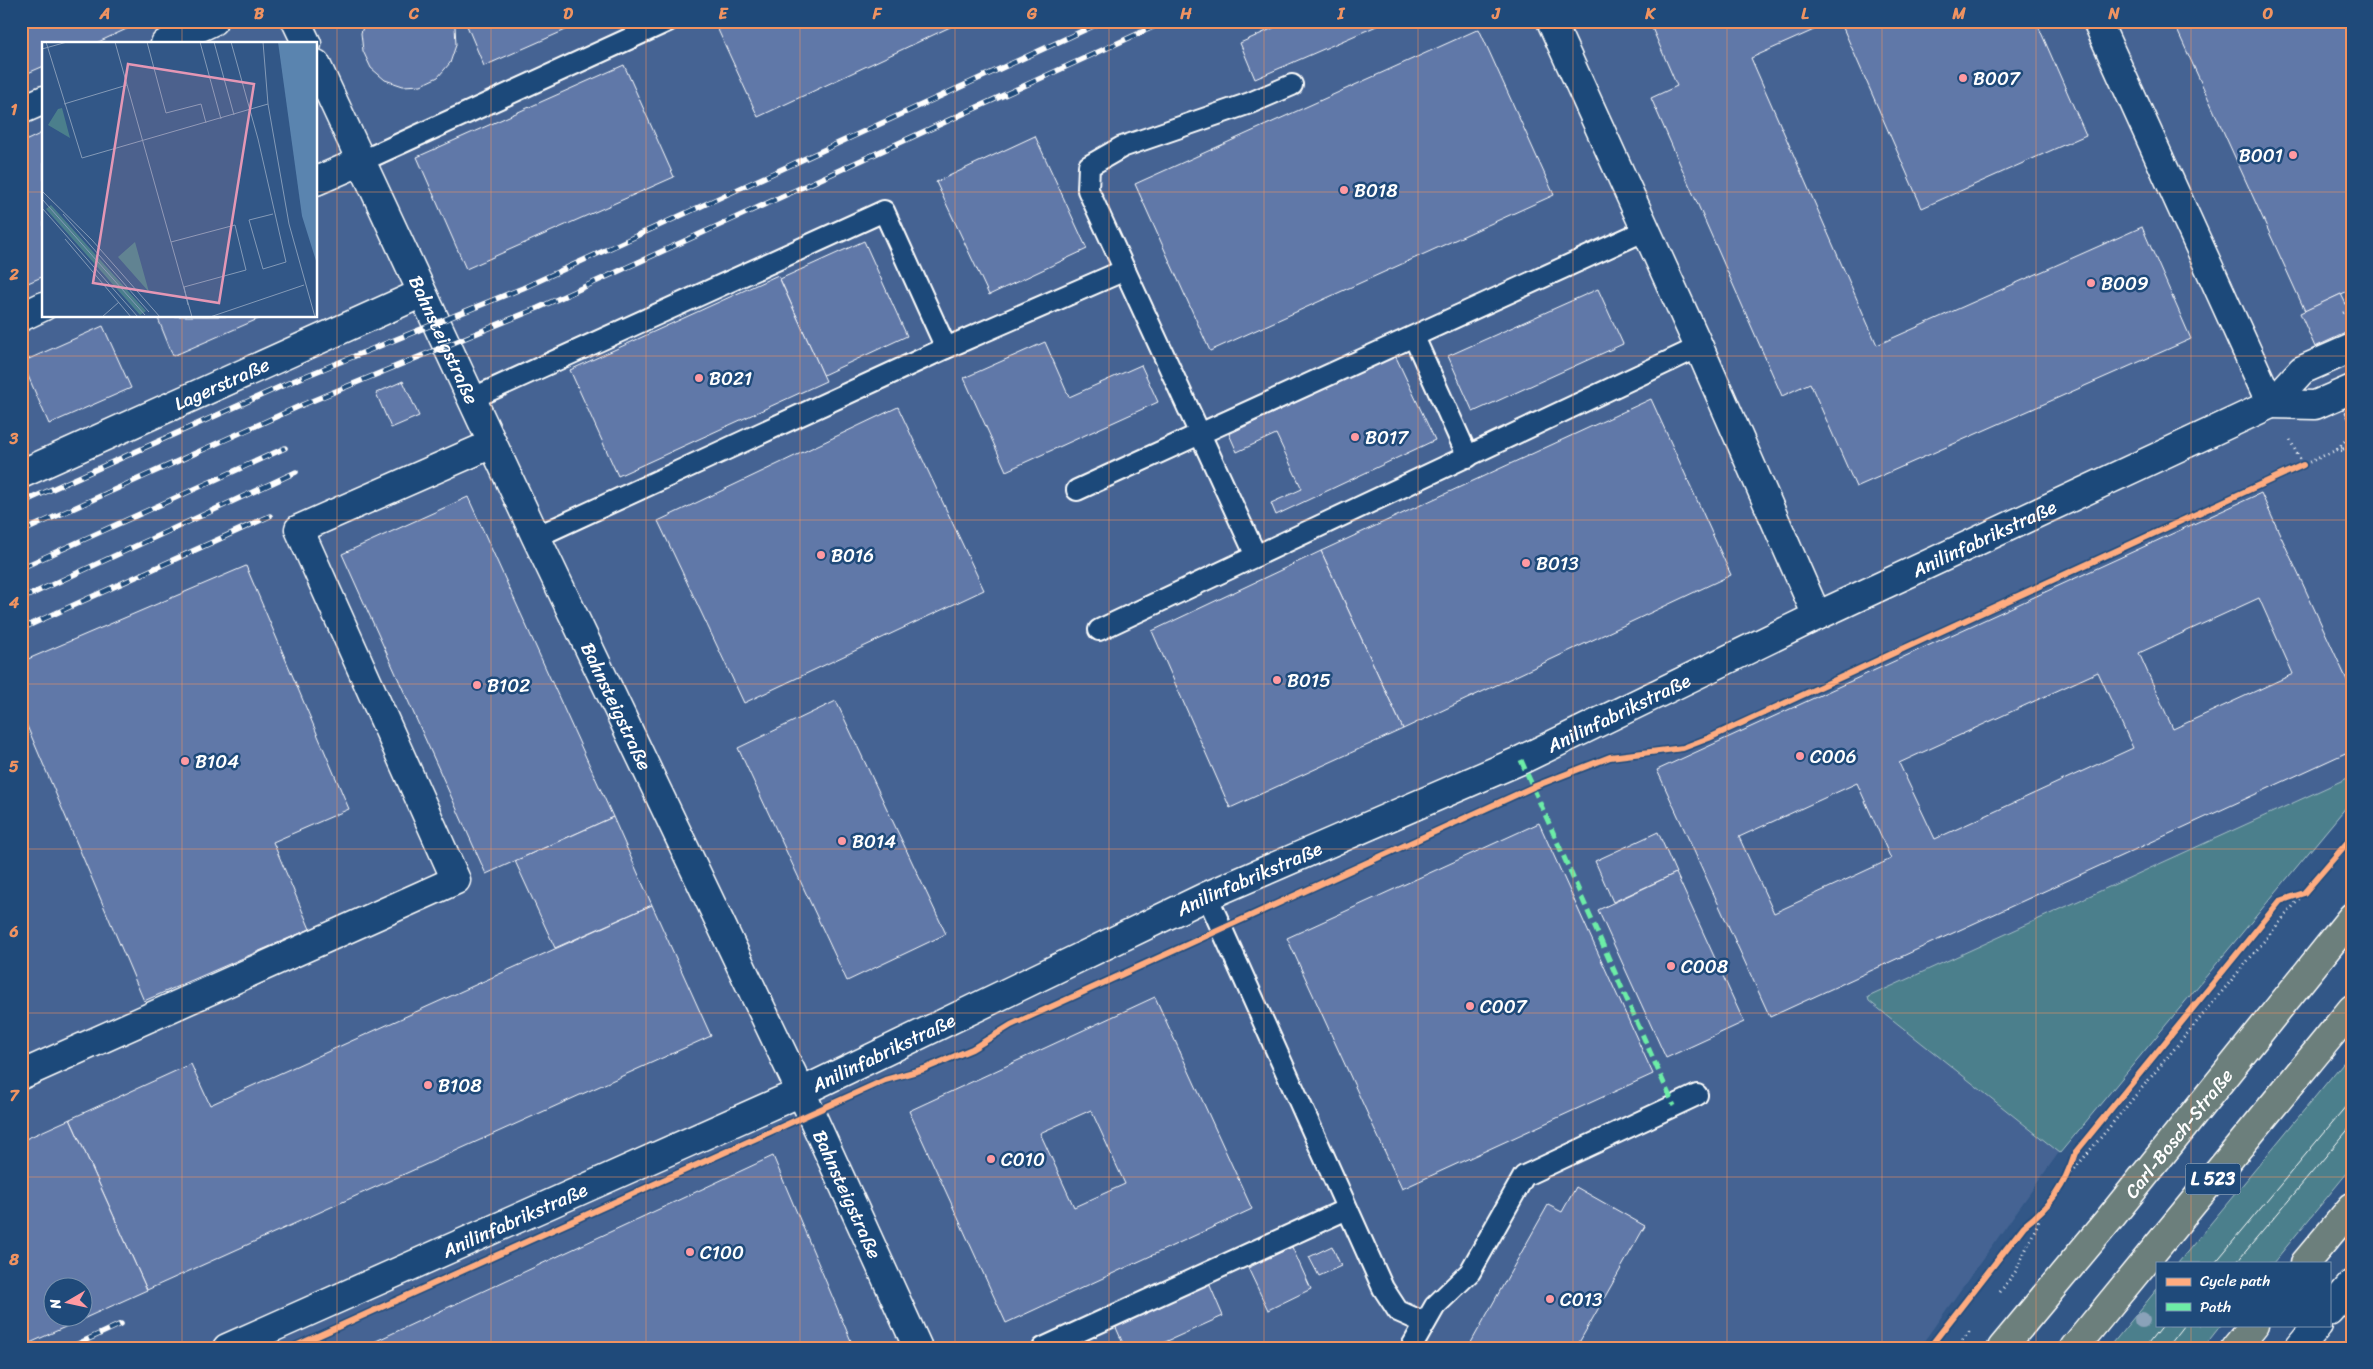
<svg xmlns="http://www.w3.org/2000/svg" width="2373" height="1369" viewBox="0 0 2373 1369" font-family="Sriracha,sans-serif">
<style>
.built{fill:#446493;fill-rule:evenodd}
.green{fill:#4b7f8c;stroke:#a5bfc6}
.building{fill:#6178a8;stroke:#fff;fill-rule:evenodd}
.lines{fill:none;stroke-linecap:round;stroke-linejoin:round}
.service-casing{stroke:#fff;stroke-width:24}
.minor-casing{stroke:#fff;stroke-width:31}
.secondary-casing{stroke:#fff;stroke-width:31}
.primary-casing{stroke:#fff;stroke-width:31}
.path{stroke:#fff;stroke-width:3;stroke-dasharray:1 4;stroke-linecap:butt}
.service{stroke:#1f4a7a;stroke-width:20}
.minor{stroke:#1f4a7a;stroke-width:28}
.secondary{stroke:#1f4a7a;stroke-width:28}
.primary{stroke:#6c7f7c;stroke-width:28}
.tram{stroke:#fff;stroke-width:1}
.rail-casing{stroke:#fff;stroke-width:5.5}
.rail{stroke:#1f4a7a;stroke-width:4;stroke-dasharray:11;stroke-linecap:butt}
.quiet{stroke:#6deda7;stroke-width:5;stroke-dasharray:10 5;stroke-linecap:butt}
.cycleway-casing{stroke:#1f4a7a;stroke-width:9}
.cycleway{stroke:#ffac80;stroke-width:6}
.tree{fill:#8aa2b9}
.grid{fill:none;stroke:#f09361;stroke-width:1;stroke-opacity:0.55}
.poi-dot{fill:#ff9aa2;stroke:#1f4a7a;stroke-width:2}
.labels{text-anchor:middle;stroke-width:5;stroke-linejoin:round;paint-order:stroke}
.shield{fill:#1f4a7a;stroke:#bcc9d7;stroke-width:1}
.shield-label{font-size:18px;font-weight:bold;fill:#fff}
.poi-label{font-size:19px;fill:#fff;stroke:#1f4a7a;text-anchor:start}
.street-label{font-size:19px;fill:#fff;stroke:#1f4a7a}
.inset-road{fill:none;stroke:#849ab7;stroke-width:1}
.view{fill:#e497b5;fill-opacity:0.15;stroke:#e497b5;stroke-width:2.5}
.inset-edge{fill:none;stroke:#fff;stroke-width:2.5}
.neatline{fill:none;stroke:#f09361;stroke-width:2}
.grid-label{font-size:16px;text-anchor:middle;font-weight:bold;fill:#f09361}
</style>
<rect width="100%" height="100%" fill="#325787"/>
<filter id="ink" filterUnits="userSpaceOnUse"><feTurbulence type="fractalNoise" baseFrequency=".02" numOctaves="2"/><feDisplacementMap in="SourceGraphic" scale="10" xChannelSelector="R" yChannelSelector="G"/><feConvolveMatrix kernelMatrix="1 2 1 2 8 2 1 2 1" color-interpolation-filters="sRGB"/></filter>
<g filter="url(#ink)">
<path class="built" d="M21,21H2352V802L2070,1137L1919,1348H21ZM44,44H316V316H44ZM52,1286H82V1316H52Z"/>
<g class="green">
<path d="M2352,776V800L2060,1153L1869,1001L1868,997Z"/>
<path d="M2352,1052V1167L2273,1263H2178Z"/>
<path d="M2157,1289V1325H2221L2203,1348H2109Z"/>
</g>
<g class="building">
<path d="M21,21H144L94,44H44V66L21,76Z"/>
<path d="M365,21H452L455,26L456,45L450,63L438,77L421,85L403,86L385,80L371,68L363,51L361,33Z"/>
<path d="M465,21H586L484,66Z"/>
<path d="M714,21H963L758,117Z"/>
<path d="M1289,21H1388L1255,79L1240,43Z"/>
<path d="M1649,21H1834L1751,58L1877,345L2142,227L2191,339L1856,487L1810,383L1782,396L1651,98L1677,86Z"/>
<path d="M1840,21H2036L2086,135L1922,208Z"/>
<path d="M2173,21H2352V289L2305,311Z"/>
<path d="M1479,29L1554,195L1210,351L1135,184Z"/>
<path d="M624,65L674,177L466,269L417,157Z"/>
<path d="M44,132V276L21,286V143Z"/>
<path d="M1035,136L1087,249L989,295L936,182Z"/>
<path d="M864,241L907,336L823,375L780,279Z"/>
<path d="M778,275L826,381L618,476L570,370Z"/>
<path d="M1598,289L1623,344L1473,412L1448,356Z"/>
<path d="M2341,294L2352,316V330L2315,347L2300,313Z"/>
<path d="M157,316H265L173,356Z"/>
<path d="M103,326L131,388L49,424L22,362Z"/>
<path d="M1045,342L1069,397L1141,365L1158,402L1006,471L964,378Z"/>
<path d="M1395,355L1435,440L1276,515L1271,503L1302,489L1276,434L1237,452L1229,434Z"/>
<path d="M403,381L419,416L391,428L376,393Z"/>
<path d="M1651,399L1731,575L1403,729L1321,551Z"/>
<path d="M898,407L984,590L744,703L658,521Z"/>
<path d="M2352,408V427L2345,412Z"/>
<path d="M2261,493L2352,691V750L1770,1017L1657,770ZM2259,598L2293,674L2173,729L2139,653ZM2098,672L2133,748L1935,839L1899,763ZM1857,783L1891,859L1774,913L1739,837Z"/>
<path d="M468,497L613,817L486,874L342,554Z"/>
<path d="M1321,551L1403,729L1230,808L1152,631Z"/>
<path d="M246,566L349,809L273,842L310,929L144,1001L21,712V662Z"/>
<path d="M836,701L946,934L847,981L738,748Z"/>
<path d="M613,817L652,905L555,948L515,861Z"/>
<path d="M1539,823L1653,1074L1402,1189L1287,938Z"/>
<path d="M1658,832L1676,873L1613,902L1595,861Z"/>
<path d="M1676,873L1744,1022L1666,1058L1598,910Z"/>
<path d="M652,905L711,1036L147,1290L70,1119L191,1064L210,1105Z"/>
<path d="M1155,997L1252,1209L1006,1323L909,1111ZM1091,1110L1125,1184L1074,1207L1040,1133Z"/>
<path d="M70,1119L147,1290L21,1347V1141ZM52,1286H82V1316H52Z"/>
<path d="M773,1156L854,1348H361Z"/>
<path d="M1576,1187L1645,1226L1576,1348H1468L1548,1205L1562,1212Z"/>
<path d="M1332,1246L1341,1266L1319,1276L1309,1257Z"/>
<path d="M1292,1247L1311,1289L1268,1310L1248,1268Z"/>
<path d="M1208,1281L1223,1316L1152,1348H1125L1114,1323Z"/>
</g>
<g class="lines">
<g class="service-casing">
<g id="service">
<path d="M362,161L668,21"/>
<path d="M1414,337L1468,457"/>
<path d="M471,399L884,211L946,348"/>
<path d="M1077,490L1646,230"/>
<path d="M536,537L946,348L1125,270"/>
<path d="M1256,556L1088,190L1089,166L1122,147L1250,103L1292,85"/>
<path d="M1099,630L1699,347"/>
<path d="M1207,896L1383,1288L1398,1311L1425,1323"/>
<path d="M1043,1348L1347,1209"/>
<path d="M1411,1348L1435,1306L1470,1272L1524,1176L1697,1095"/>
</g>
</g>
<g class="minor-casing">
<g id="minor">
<path d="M296,21L307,44"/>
<path d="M1551,21L1699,347L1817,616"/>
<path d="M2097,21L2271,404"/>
<path d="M165,44L213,21"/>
<path id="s1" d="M316,64L536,537L801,1092L918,1348"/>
<path d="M21,110L44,100"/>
<path d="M316,181L362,161"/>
<path d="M21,317L44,306"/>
<path d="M2271,404L2315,405L2352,389"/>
<path id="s2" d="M21,474L422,293"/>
<path d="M21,1075L456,880L299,529L492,444"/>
<path id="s3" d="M227,1348L801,1092L1207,896L1521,760L1817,616L2271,404L2302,370L2352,348"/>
</g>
</g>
<g class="secondary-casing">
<g id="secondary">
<path d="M2329,1311L2352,1284"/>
<path d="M2299,1348L2318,1325"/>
</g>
</g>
<g class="primary-casing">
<g id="primary">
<path d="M2305,1263L2352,1207"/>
<path id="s4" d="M2002,1348L2111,1217L2352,917"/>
<path d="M2074,1348L2352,1009"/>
<path d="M2235,1348L2254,1325"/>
</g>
</g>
<g class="path">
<path d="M2343,313L2352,309"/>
<path d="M2290,440L2303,465L2352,443"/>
<path d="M2337,449L2352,434"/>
<path d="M2343,449L2352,447"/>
<path d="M2341,451H2352"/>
<path d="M2000,1292L2016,1271L2044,1210L2067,1178L2304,893"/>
<path d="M1956,1348L1970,1331"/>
</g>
<use href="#service" class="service"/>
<use href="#minor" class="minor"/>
<use href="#secondary" class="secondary"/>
<use href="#primary" class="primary"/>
<g class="tram">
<path d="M2215,1263L2352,1099"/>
<path d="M2236,1263L2352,1125"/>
<path d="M2145,1348L2163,1325"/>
<path d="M2166,1348L2184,1325"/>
</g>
<g class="rail-casing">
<g id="rail">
<path d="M21,503L293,381L523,288L1104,21"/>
<path d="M21,532L302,405L538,308L1166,21"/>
<path d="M21,568L285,448"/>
<path d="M21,599L296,472"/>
<path d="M21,629L270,516"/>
<path d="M69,1348L121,1324"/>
</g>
</g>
<use href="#rail" class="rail"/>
<path class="quiet" d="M1521,760L1674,1106"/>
<g class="cycleway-casing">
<g id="cycleway">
<path d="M291,1348L885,1080L924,1069L972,1049L1011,1025L1533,787L1610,757L1683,748L1709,738L2303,465"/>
<path d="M1929,1348L2024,1226C2052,1204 2064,1187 2075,1153L2280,901L2304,893L2352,837"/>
</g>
</g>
<use href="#cycleway" class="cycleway"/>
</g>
<circle class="tree" cx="2142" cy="1320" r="8"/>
</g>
<path class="grid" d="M182,21V44M337,21V1348M491,21V1348M646,21V1348M800,21V1348M955,21V1348M1109,21V1348M1264,21V1348M1418,21V1348M1573,21V1348M1727,21V1348M1882,21V1348M2036,21V1348M2191,21V1263M21,192H44M316,192H2352M182,316V1348M21,356H2352M21,520H2352M21,684H2352M21,849H2352M21,1013H2352M21,1177H2352M2191,1325V1348"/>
<g class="poi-dot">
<circle cx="1963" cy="78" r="5"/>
<circle cx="2293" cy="155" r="5"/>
<circle cx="1344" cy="190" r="5"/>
<circle cx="2091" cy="283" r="5"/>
<circle cx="699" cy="378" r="5"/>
<circle cx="1355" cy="437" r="5"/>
<circle cx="821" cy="555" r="5"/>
<circle cx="1526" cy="563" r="5"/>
<circle cx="1277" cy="680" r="5"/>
<circle cx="477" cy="685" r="5"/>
<circle cx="1800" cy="756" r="5"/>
<circle cx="185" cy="761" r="5"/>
<circle cx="842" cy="841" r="5"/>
<circle cx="1671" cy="966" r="5"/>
<circle cx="1470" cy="1006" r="5"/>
<circle cx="428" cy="1085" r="5"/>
<circle cx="991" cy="1159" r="5"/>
<circle cx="690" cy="1252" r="5"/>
<circle cx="1550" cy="1299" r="5"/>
</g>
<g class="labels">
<rect class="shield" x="2185.5" y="1163.5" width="55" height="31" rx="4"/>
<g class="shield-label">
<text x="2213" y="1185">L 523</text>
</g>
<g class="poi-label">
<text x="1973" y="85">B007</text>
<text x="2283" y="162" text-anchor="end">B001</text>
<text x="1354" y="197">B018</text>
<text x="2101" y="290">B009</text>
<text x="709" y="385">B021</text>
<text x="1365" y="444">B017</text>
<text x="831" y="562">B016</text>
<text x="1536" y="570">B013</text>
<text x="1287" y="687">B015</text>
<text x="487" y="692">B102</text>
<text x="1810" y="763">C006</text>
<text x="195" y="768">B104</text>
<text x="852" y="848">B014</text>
<text x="1681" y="973">C008</text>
<text x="1480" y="1013">C007</text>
<text x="438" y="1092">B108</text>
<text x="1001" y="1166">C010</text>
<text x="700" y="1259">C100</text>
<text x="1560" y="1306">C013</text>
</g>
<g class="street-label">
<text dy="7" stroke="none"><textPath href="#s1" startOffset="304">Bahnsteigstraße</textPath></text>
<text dy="7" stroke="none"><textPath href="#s2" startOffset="220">Lagerstraße</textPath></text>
<text dy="7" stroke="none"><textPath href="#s3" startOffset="1935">Anilinfabrikstraße</textPath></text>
<text dy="7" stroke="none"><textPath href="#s1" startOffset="709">Bahnsteigstraße</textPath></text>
<text dy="7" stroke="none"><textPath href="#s3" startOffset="1530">Anilinfabrikstraße</textPath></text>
<text dy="7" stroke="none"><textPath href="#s3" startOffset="1125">Anilinfabrikstraße</textPath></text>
<text dy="7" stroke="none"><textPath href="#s3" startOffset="720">Anilinfabrikstraße</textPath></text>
<text dy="7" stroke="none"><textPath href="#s4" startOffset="278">Carl-Bosch-Straße</textPath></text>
<text dy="7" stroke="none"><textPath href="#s1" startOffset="1249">Bahnsteigstraße</textPath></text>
<text dy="7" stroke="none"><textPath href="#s3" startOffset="315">Anilinfabrikstraße</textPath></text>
</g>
</g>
<g transform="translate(42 42)">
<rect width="275" height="275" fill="#325787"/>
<path d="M20,66L28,96L6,83L16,67ZM9,163L104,269L98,273L4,167ZM93,200L107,250L76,215Z" fill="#4b7f8c"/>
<path d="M236,0H275V222L260,174Z" fill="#5a84af"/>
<path class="inset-road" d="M4,0L40,116L226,62M73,0L150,275M105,0L124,71L159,62L164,81M158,0L179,77M172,0L192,73M189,0L216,97L244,220L221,227L207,178L231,172M221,0L226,62L247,182L273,275M0,7L25,0M22,62L85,43M0,149L50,198L118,275M0,157L103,273M0,166L96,275M21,172L107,270M23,197L89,275M129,200L193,183L204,228L142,245M142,245L146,263M60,275L77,260M168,275L262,243"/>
<path class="view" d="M86,22L212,42L177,261L51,241Z"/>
<rect width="275" height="275" class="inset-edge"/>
</g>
<rect width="2373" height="1369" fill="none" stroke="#1f4a7a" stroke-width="55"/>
<rect x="2156" y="1262" width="175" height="65" fill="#1f4a7a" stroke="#7992af"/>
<rect x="2166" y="1278" width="25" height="8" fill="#ffac80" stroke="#7992af"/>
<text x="2200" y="1286" font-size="15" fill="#ffffff">Cycle path</text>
<rect x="2166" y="1303" width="25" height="8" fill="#6deda7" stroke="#7992af"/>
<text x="2200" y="1312" font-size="15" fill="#ffffff">Path</text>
<g transform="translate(68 1302) rotate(261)"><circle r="24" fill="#1f4a7a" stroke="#7992af"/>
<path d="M0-4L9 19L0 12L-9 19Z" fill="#ff9aa2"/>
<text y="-8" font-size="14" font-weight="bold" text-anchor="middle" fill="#ffffff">N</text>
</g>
<rect x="28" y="28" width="2318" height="1314" class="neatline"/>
<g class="grid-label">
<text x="105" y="19">A</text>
<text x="259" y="19">B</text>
<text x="414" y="19">C</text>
<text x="568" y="19">D</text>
<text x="723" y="19">E</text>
<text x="877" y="19">F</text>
<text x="1032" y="19">G</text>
<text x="1186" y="19">H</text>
<text x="1341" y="19">I</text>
<text x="1496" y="19">J</text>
<text x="1650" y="19">K</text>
<text x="1805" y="19">L</text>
<text x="1959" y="19">M</text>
<text x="2114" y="19">N</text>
<text x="2268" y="19">O</text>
<text x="14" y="115">1</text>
<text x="14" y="280">2</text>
<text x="14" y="444">3</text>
<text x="14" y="608">4</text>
<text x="14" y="772">5</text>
<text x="14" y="937">6</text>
<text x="14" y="1101">7</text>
<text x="14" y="1265">8</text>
</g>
</svg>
